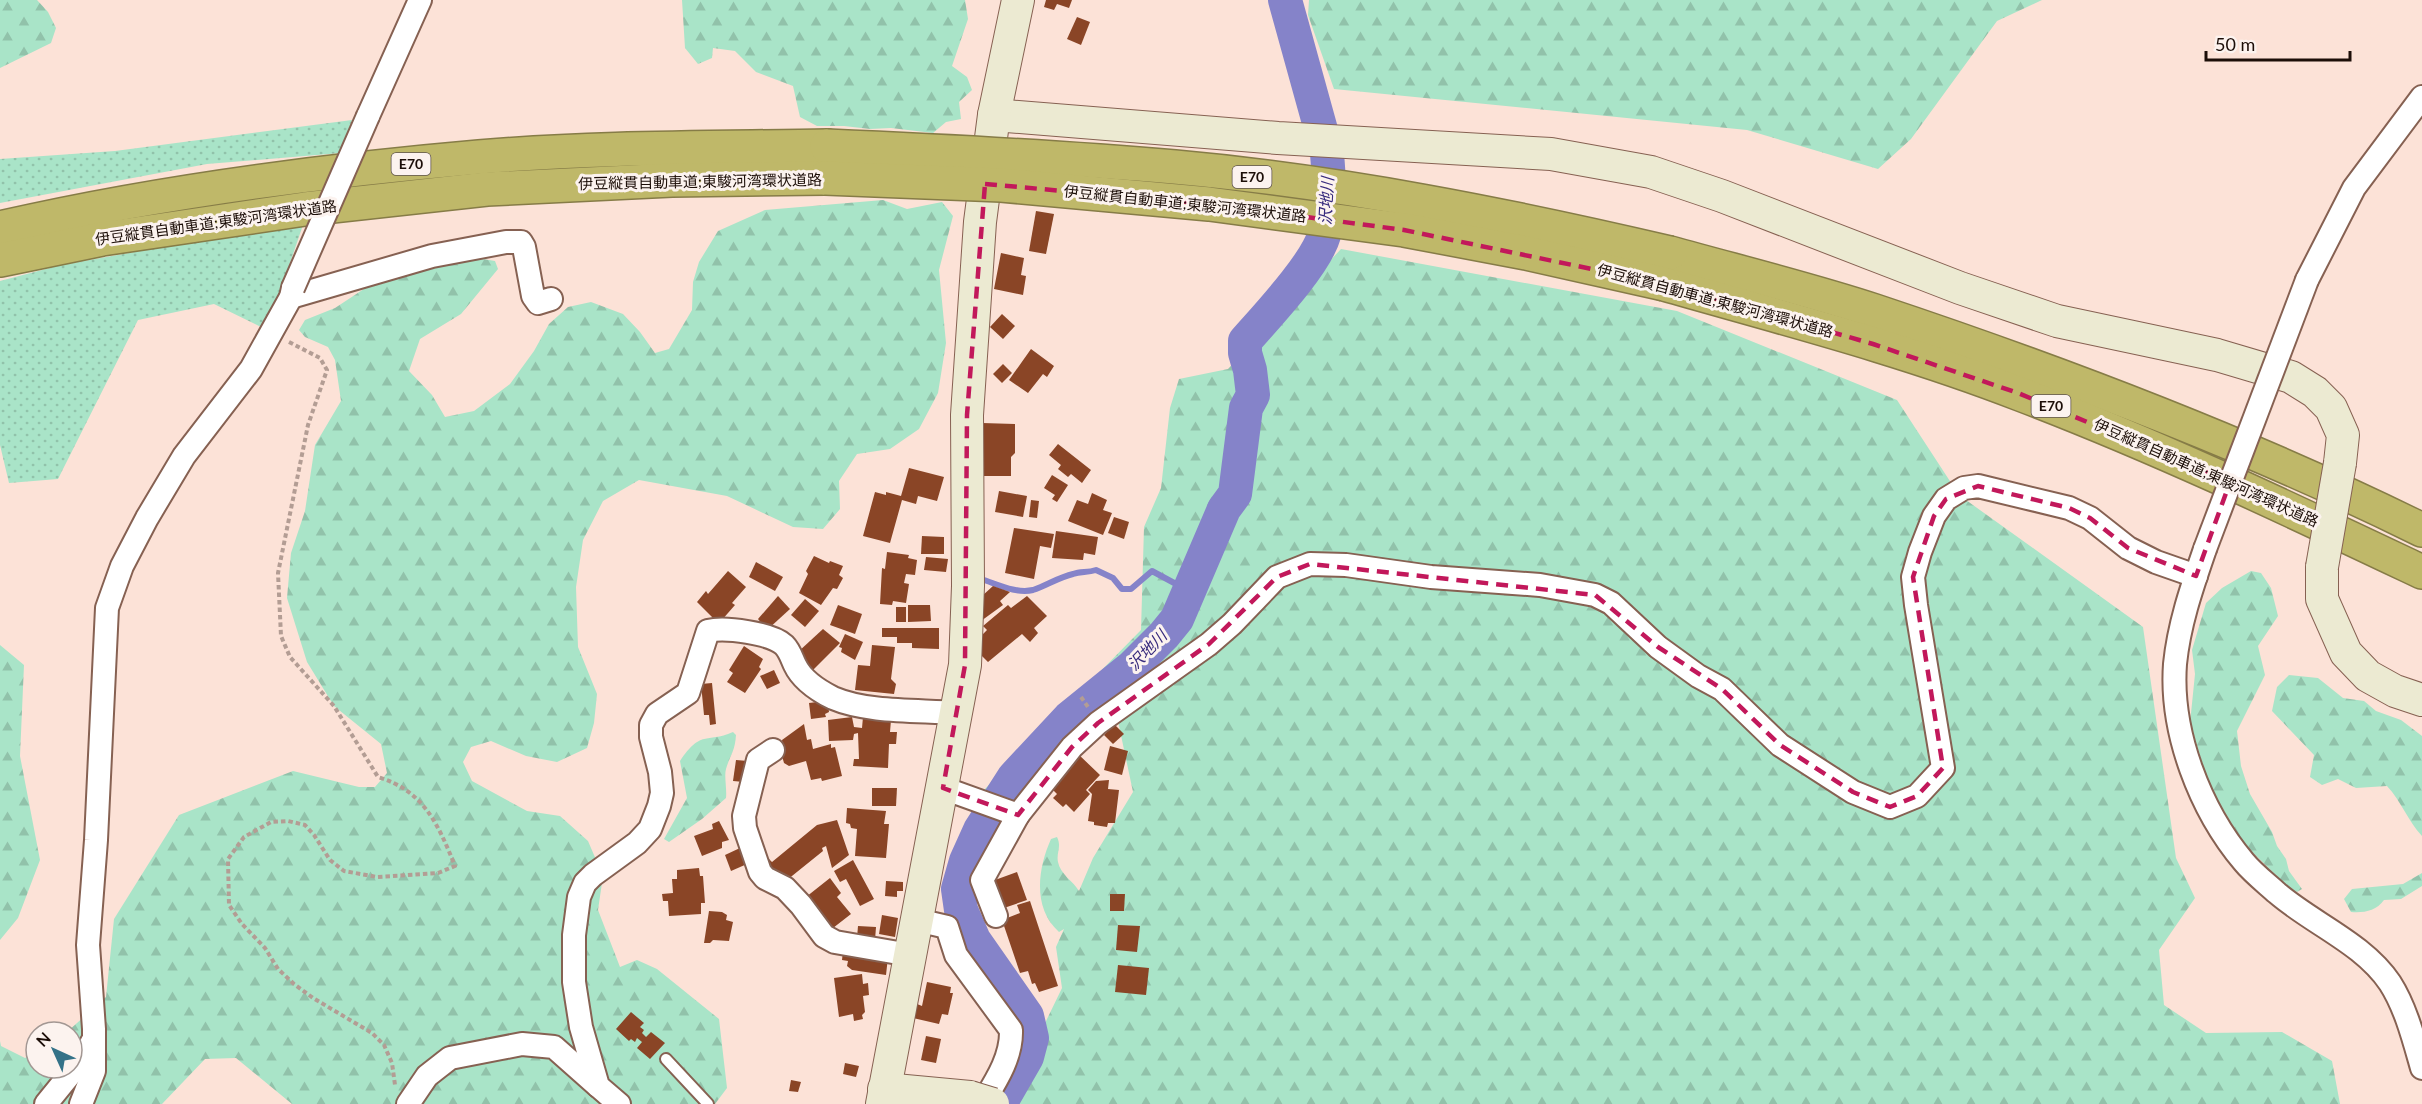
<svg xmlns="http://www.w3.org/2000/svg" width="2422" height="1104" viewBox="0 0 2422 1104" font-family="Lato,'Noto Sans JP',sans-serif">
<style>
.grass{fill:url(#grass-dots)}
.forest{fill:url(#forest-firs)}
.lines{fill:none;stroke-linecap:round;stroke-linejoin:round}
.stream{stroke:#8583c9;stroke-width:6}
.river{stroke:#8583c9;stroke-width:34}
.building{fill:#8a4526}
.lane-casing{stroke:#866152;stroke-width:14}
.street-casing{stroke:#866152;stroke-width:26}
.secondary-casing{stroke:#866152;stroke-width:34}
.highway-casing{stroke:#867c47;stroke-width:36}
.path{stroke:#b39d94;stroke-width:4;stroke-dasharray:4.5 3;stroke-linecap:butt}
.lane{stroke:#fff;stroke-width:10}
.street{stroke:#fff;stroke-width:22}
.secondary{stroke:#ecead2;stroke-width:32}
.highway{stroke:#bfb869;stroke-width:33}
.street-bridge-casing{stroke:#866152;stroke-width:26;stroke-linecap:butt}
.secondary-bridge-casing{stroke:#866152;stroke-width:34;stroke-linecap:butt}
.highway-bridge-casing{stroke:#867c47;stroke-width:36;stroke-linecap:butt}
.street-bridge{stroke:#fff;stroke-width:22}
.secondary-bridge{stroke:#ecead2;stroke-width:32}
.highway-bridge{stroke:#bfb869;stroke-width:33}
.marked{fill:none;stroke:#c2185b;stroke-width:4.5;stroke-dasharray:12 8;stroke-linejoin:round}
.labels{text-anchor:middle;stroke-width:6;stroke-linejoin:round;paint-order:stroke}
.shield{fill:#fcf3ef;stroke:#5f534d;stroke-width:1.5}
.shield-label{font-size:14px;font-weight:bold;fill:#1c0e08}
.street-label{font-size:15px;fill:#1c0e08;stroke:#fcf3ef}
.water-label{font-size:16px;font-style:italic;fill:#372a7d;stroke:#fcf3ef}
</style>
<defs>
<pattern id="grass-dots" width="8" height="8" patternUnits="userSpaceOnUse" patternTransform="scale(1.5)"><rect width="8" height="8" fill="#a9e4c8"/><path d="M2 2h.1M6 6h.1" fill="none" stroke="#91c2aa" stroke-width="1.8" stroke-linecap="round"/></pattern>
<pattern id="forest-firs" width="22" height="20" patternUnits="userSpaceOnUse" patternTransform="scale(1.5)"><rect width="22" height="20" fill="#a9e4c8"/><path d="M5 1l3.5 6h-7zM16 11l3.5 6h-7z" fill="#91c2aa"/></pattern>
</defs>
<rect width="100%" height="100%" fill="#fce2d7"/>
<g class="grass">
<path d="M352,120L341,153L207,164L0,203V159L115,151Z"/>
<path d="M304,222L267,330L214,304L138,320L58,479L9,483L0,445V281L61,265Z"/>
</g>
<g class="forest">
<path d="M0,0H37L48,12L56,28L51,43L0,68Z"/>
<path d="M682,0H965L968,19L952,66L967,77L972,90L959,102L961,119L946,122L933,133L891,128L870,129L844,126H817L800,117L793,86L756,72L735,51L713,48L712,58L698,64L685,48Z"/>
<path d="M1309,0H2042L1997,21L1911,139L1878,169L1747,130L1334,89L1308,15Z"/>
<path d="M883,200L907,209L942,202L953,216L939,270L946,343L938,393L919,429L890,449L857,454L839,481L840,509L823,529L793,527L727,496L639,480L603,501L583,540L576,587L578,647L597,694L594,723L587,748L557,762L526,756L491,741L471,747L463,762L472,781L527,811L560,816L588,841L603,876L598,910L620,967L637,960L657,969L719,1019L727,1088L715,1104H292L236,1058L205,1059L162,1104H0V1041L1,1046L25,1058L36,1052V1068H72V1032H67L106,997L114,919L179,815L293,771L359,787H375L387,773L381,744L334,706L307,662L287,598L291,553L305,511L315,445L341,401L335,360L328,347L305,337L299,330L305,320L335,308L373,283L477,258L495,261L498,269L461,314L420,339L409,371L432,395L445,417L474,411L510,384L534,351L549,324L568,307L591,302L623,314L640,332L655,353L669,349L692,310L693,282L699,262L718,231L765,210Z"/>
<path d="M1341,249L1677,311L1897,400L1959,495L2143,627L2176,858L2195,898L2159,950L2164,1005L2206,1033L2282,1032L2332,1061L2340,1104H1006L1062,988L1056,947L1064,929L1059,932C1032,908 1038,868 1051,839L1057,837C1062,847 1056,853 1058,862C1060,874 1074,882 1079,891L1093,858L1133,792L1115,707L1018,805L982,792L1141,630L1144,527L1161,488L1170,408L1179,379L1228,369Z"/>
<path d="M2251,571L2261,573L2271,588L2278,616L2258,646L2265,675L2237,731L2241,766L2250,794L2272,832L2277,846L2286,859L2289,871L2302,889L2297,892L2286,885L2243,843L2209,785L2190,723L2195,674L2192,650L2206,603L2222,588Z"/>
<path d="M0,645L24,665L20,756L40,860L18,918L0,940Z"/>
<path d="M2289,675L2318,678L2343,698L2364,701L2376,711L2401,720L2422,736V836C2408,821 2401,801 2387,786L2356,788L2338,779L2322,785L2310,777L2314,755L2272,711L2277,687Z"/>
<path d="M733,732L736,735C735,752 730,755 726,769C724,776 727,789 726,798L702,819L669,842L664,839L687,798L680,761C702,729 705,744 733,732Z"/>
<path d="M2422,873V886L2401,899L2384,900C2376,911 2364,913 2351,912L2344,899L2352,889L2403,884Z"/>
</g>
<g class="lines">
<path class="stream" d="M981,579C997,584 1016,594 1033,590C1046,586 1059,577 1073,574C1081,571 1087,573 1096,570L1113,578L1122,589H1131L1152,571L1189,591"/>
<g class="river">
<path d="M1285,0L1321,130"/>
<path d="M1000,1104L1027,1057L1032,1038L1027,1016L974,940L961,910L958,889L966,861L980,830L1014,777L1069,718L1132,667L1164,635L1177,619L1224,509L1235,494L1246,408L1253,395L1250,370L1245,353V341C1266,317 1316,264 1324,235C1332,208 1329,180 1327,153"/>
</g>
</g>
<g class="building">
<path d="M1046,0H1072L1069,8L1057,4L1054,10L1044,7Z"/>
<path d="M1077,17L1090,22L1081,45L1067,39Z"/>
<path d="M1036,211L1054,214L1046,254L1029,251Z"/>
<path d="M1001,253L1024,258L1021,275L1026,276L1023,295L994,289Z"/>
<path d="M1002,314L1015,326L1003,339L990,327Z"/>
<path d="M1031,349L1054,366L1047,377L1043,374L1028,393L1009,380Z"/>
<path d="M1003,364L1012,373L1002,383L993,374Z"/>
<path d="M982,423L1015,424V453L1011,457V476H982Z"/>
<path d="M1058,444L1091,470L1082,483L1071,474L1068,477L1058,469L1061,465L1049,455Z"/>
<path d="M909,468L944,477L937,501L918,496L916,504L902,500L890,543L863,536L875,492L886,495V492L901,496Z"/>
<path d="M1052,475L1068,485L1057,502L1052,499L1055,495L1044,488Z"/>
<path d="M999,491L1027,496L1023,517L995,512Z"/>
<path d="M1092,493L1107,500L1103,510L1112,513L1103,535L1068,521L1077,500L1088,504Z"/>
<path d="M1031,500L1039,501L1037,518L1029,517Z"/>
<path d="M1114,517L1129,522L1124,539L1108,533Z"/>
<path d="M1014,528L1054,534L1051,548L1040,546L1034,579L1005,573Z"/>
<path d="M1056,531L1098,537L1095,555L1084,553L1083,560L1052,558Z"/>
<path d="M922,536L944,537V554H921Z"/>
<path d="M887,552L909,555L908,558L917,560L915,575L906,574L904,583L909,584L906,603L893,601L892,605L880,604L882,568L885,569Z"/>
<path d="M814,556L829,563L830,561L843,566L839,575L843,578L837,589L833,588L821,605L799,593L808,574L806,571Z"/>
<path d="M926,557L948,559L946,572L924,570Z"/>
<path d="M756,562L783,577L775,591L749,577Z"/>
<path d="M728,571L746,587L732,603L735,605L721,621L718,619L716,621L697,602L706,591L708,594Z"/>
<path d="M993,586L1010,592L1000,601L1003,605L981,621L982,596Z"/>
<path d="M778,596L790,609L767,630L758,619Z"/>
<path d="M1027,596L1047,616L1034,628L1038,633L1030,642L1022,634L988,662L978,652L980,637L987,630L983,626L1008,605L1011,608Z"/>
<path d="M805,599L819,611L805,627L791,615Z"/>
<path d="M838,605L862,614L855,634L830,625Z"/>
<path d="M908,605H930L931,621L908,622Z"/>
<rect x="896" y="607" width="10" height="15"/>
<path d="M882,628H939V649L912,648V643H897V637H882Z"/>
<path d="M823,629L840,643L813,670L798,652Z"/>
<path d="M845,634L863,642L855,660L841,652L842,648L839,647Z"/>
<path d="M872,645L895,647L891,679L896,684L894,694L855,690L858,665L870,666Z"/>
<path d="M744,646L763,659L759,667L761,669L745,693L727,682L733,673L729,670Z"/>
<path d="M774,670L780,683L767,689L760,676Z"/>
<path d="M712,683L716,724L710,725L709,715H704L701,684Z"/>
<path d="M825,701L828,704L829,712L825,714L826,717L811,719L809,703Z"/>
<path d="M852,717L854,727L862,728L863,717L876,718V720H891L890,732H897L896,744H889L888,768L853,766L854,759H859L858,733L854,734L853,740L829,741L828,720Z"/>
<path d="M804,724L807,740L811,739L813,749L831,744V748L835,747L842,776L822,781L821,778L811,780L806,761L789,766L784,763L780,749L783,747L782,740Z"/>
<path d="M1114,724L1124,734L1113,744L1104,735Z"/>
<path d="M1110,746L1128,751L1122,775L1104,770Z"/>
<path d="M1077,753L1100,775L1086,790L1090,794L1074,812L1066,804L1063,807L1053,798L1057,794L1049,786Z"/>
<path d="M736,760L748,761L744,782L733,781Z"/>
<path d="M1109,780L1108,789L1119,790L1115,823H1108L1107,827L1094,825V822L1088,821L1092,794L1088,790L1096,781Z"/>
<path d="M872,788H897L896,806H872Z"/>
<path d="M847,808L886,811L884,824H889L886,858L855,856L857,829L851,828L850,824L846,823Z"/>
<path d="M837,820L849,855L832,868L826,846L822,848L823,851L787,880L780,879L765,864L769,859L772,862L817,825Z"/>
<path d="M719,821L729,840L722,842V848L702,856L694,836L713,829L712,824Z"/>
<path d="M740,848L747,864L731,871L725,855Z"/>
<path d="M853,860L874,899L860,906L846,879L840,882L834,871Z"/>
<path d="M699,868L700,876H703L705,903H701V914L669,916L668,901H663L662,894L673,893L672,879H677V870Z"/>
<path d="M1017,872L1027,900L1004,908L995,880Z"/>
<path d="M830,878L841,893L837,897L851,914L833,928L806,897Z"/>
<path d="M886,881L903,882V891H897V897L885,896Z"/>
<path d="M1110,894H1125L1124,911H1110Z"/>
<path d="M1030,901L1058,986L1039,992L1035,983L1032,984L1028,971L1020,973L1002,920L1020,913L1017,905Z"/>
<path d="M709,911L722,912L727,915L726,920L733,922L729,941L713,940L710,943H704Z"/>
<path d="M882,915L898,918L895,937L879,934Z"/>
<path d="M1118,925L1140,926L1137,952L1116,950Z"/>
<path d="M858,926L876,927L875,940L857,938Z"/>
<path d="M843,951L888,957L886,975L852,970L847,966L848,961L842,960Z"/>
<path d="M1118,965L1149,968L1146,995L1115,992Z"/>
<path d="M862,974L863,984L868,983L869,995L863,996L865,1012L862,1015L863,1019L854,1021L853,1014L839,1017L834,978Z"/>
<path d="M927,982L951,987L950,993H953L948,1015L942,1014L939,1024L913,1018L917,1004L922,1006Z"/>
<path d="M631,1012L644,1023L640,1027L644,1030L642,1033L646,1037L651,1032L665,1043L650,1059L637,1048L642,1042L637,1038L635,1042L631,1039L629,1041L616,1029Z"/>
<path d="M926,1036L941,1039L936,1063L921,1060Z"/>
<path d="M845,1063L859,1066L856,1077L843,1074Z"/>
<path d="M791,1080L801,1082L798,1092L789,1091Z"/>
</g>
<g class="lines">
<g class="lane-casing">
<path id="lane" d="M666,1059L708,1104"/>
</g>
<g class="street-casing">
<g id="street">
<path d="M368,116L420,0"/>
<path d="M2307,280L2354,188L2422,97"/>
<path d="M291,297L432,256L506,242H521L524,247L533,296L538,303L551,299"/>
<path d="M2205,549C2192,587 2179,624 2175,664C2170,732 2200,810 2244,862C2253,873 2266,883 2277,893C2313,924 2363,943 2390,983C2406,1008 2414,1040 2422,1068"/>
<path d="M773,750L758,760L744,816L745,828L760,872L765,878L785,888L801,905L824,936L835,942L910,955"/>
<path d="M943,788L1018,815"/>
<path d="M996,916L982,880L1018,815L1072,747L1098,723L1209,644L1232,624L1277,577L1310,564L1346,565L1431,577L1540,585L1595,595L1611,603L1658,647L1698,676L1722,689L1780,745L1853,792L1890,807L1917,796L1943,768L1916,605L1913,577L1920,552L1934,516L1946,499L1964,488L1978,486L2069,508L2090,518L2128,548L2156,562L2196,576"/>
<path d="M917,920L947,927L956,955L1011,1030C1012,1057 996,1081 982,1104"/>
<path d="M46,1104L85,1056L92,1042"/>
<path d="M81,1104L94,1071V1029L88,945L96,840L107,608L122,566L147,518L184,456L251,369L291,297L293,288"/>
<path d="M408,1104L427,1076L450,1058L522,1044L554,1047L598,1086"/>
<path d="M619,1104L598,1086L581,1027L574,982V935L579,897L585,883L593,875L637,843L650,829L659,806L662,793L660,772L651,737V725L657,714L688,693L708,631C725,627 771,633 784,645C790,651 792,659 795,665C802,680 819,691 833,698C868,713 919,710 957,713"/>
</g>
</g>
<g class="secondary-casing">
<g id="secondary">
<path d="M994,115L1278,138L1551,154L1651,172L1722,196L1960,288L2057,321L2217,355L2291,377L2315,392L2331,408L2343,435L2340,463"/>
<path d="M2322,567V599L2346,653L2368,676L2395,691L2422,700"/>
<path d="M884,1089L970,1097"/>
<path d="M882,1104L965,665L968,586L967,415L980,222L994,115L1018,0"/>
</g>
</g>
<g class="highway-casing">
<g id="highway">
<path d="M0,228C157,192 318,171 479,157C595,147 711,148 827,146"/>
<path d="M1670,253C1738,272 1808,289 1875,311C2061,373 2246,443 2422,530"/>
<path d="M0,260L102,239L305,209L487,189L672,180L825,178"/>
<path d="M1664,284C1783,318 1904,349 2020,394C2157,446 2289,509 2422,572"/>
</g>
</g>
<g class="path">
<path d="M289,342L320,358L327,370L308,425L278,573L281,636L290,657L334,706L378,777C424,791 438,824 455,866L438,873L377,877L344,871L330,860L314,835L305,825L288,821L271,822L244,837L228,859L229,905L242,924L265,948L278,969L294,984L313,998L372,1033L384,1045L392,1063L395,1085"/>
<path d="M1081,697L1088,707"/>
</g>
<use href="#lane" class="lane"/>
<use href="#street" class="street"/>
<use href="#secondary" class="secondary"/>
<use href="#highway" class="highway"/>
<g class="street-bridge-casing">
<g id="street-bridge">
<path d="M293,288L368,116"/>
<path d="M2205,549L2307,280"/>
</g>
</g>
<g class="secondary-bridge-casing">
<g id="secondary-bridge">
<path d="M2322,567L2340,463"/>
<path d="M970,1097L993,1104"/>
</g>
</g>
<g class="highway-bridge-casing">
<g id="highway-bridge">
<path d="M827,146C943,151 1059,157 1175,167C1342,182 1507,215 1670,253"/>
<path d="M825,178L1001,185L1209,204L1404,230L1526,253L1664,284"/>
</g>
</g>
<use href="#street-bridge" class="street-bridge"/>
<use href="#secondary-bridge" class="secondary-bridge"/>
<use href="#highway-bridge" class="highway-bridge"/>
</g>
<path class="marked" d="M985,184L1209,204L1404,230L1664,284L1873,344L2018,393L2230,482L2196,576L2128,548L2090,518L2069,508L1978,486L1946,499L1934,516L1913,577L1943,768L1917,796L1890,807L1853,792L1780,745L1722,689L1658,647L1595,595L1310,564L1277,577L1209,644L1098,723L1072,747L1018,815L943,788L965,665L967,415Z"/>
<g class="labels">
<g class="shield">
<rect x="391.5" y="153" width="39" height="22" rx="4.5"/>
<rect x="1232.5" y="166" width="39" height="22" rx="4.5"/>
<rect x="2031.5" y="395" width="39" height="22" rx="4.5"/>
</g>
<g class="shield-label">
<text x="411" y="169">E70</text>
<text x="1252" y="182">E70</text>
<text x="2051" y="411">E70</text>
</g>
<g class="street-label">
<text transform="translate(700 182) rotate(-1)" y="5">伊豆縦貫自動車道;東駿河湾環状道路</text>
<text transform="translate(1185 204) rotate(6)" y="5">伊豆縦貫自動車道;東駿河湾環状道路</text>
<text transform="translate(216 223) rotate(-8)" y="5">伊豆縦貫自動車道;東駿河湾環状道路</text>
<text transform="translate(1715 301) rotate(15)" y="5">伊豆縦貫自動車道;東駿河湾環状道路</text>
<text transform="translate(2206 473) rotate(24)" y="5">伊豆縦貫自動車道;東駿河湾環状道路</text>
</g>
<g class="water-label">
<text transform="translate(1326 201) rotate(-87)" y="6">沢地川</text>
<text transform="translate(1147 650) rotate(-46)" y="6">沢地川</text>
</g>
</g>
<g transform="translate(54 1050) rotate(315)"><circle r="28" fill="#fcf3ef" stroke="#a29793" stroke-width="1.5"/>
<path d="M0-4.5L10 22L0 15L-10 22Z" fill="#347288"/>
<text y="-9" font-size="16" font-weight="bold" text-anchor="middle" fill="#1c0e08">N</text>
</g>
<path d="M2206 51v9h144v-9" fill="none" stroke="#1c0e08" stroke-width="3"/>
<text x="2215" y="51" font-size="18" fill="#1c0e08" stroke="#fcf3ef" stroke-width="4.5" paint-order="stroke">50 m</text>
</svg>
